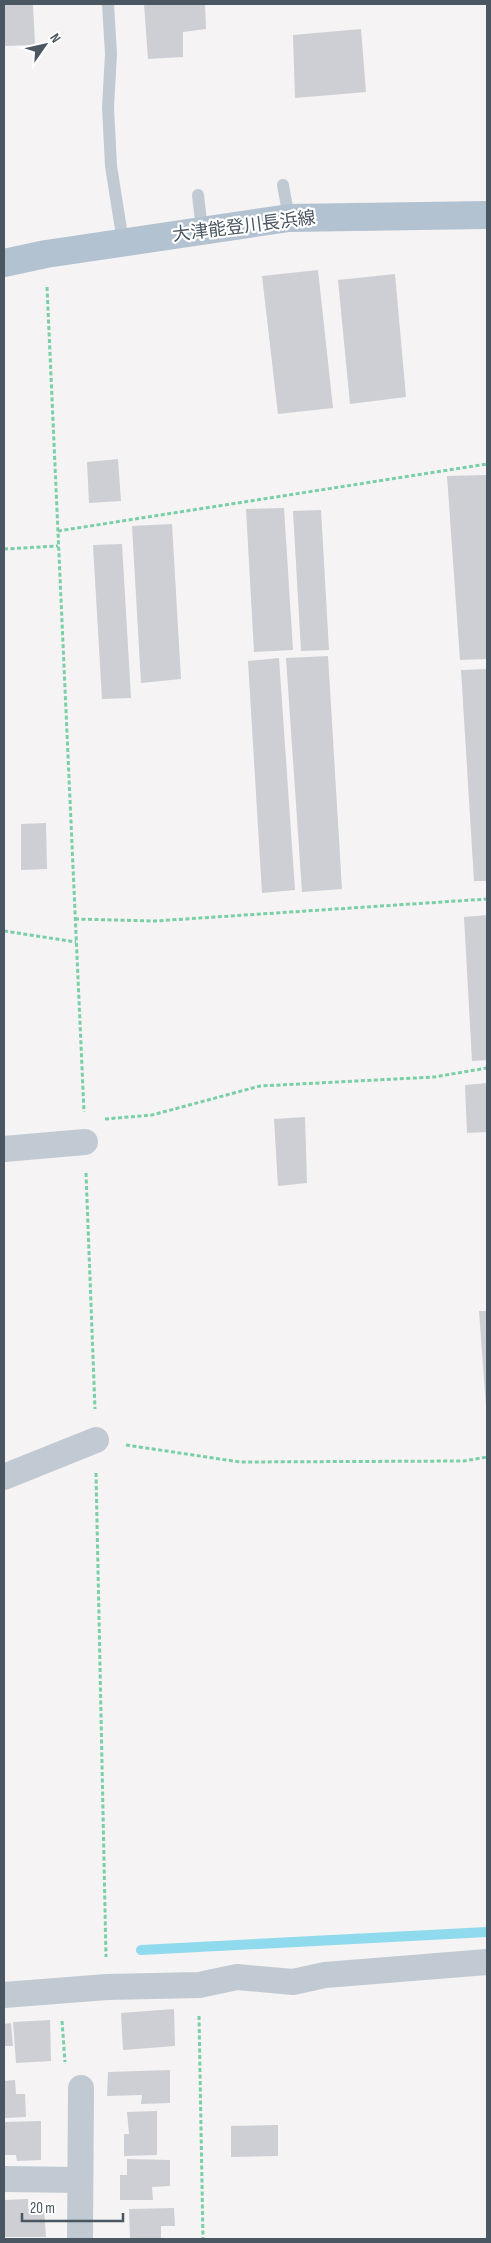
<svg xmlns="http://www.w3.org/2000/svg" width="491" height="2243" viewBox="0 0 491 2243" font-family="'Sofia Sans Condensed','Noto Sans JP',sans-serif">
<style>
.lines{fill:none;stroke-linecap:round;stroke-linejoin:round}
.stream{stroke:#90daee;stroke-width:10}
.building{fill:#cdcfd5}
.path{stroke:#7ad0a6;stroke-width:3;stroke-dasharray:4 2.5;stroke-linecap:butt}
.lane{stroke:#c1cad2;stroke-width:12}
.street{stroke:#c1cad2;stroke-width:26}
.primary{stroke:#b3c2d1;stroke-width:28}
.labels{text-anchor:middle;stroke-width:4.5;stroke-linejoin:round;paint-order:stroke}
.street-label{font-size:18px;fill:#4a5661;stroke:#fff}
</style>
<rect width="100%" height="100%" fill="#f5f3f3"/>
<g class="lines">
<path class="stream" d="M141,1950L487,1932"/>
</g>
<g class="building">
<path d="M4,4H33L35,45L4,46Z"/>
<path d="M144,4H205L206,29L183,32V57L148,59Z"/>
<path d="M361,29L366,92L295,98L293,35Z"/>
<path d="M318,270L333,408L278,414L262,276Z"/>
<path d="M395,274L406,397L350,404L338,280Z"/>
<path d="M118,459L121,501L89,503L87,462Z"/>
<path d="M486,475L487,659L460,660L447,476Z"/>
<path d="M284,508L293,650L254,652L246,509Z"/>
<path d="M321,510L329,650L301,651L293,511Z"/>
<path d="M172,524L181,679L141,683L132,526Z"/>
<path d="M122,544L131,698L102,699L93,545Z"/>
<path d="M328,656L342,889L302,892L286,658Z"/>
<path d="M279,658L295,890L262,893L248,661Z"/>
<path d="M487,669V881H474L461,670Z"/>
<path d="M46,823L47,869L21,870V824Z"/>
<path d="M487,915V1060L472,1061L464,917Z"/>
<path d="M487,1083V1132L467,1133L465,1085Z"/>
<path d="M305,1117L307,1183L278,1186L274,1119Z"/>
<path d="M479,1311H487V1406H486Z"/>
<path d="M174,2009L175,2046L123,2050L121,2013Z"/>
<path d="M50,2020L51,2061L16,2063L13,2022Z"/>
<path d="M11,2023L13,2046H4V2024Z"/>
<path d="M170,2070V2103L141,2104L142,2095L107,2096L108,2072Z"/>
<path d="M15,2080L16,2094H25L26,2117L4,2118V2081Z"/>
<path d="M157,2111V2155L124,2156V2134H129L127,2112Z"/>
<path d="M41,2121V2160L17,2161L16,2155H4V2122Z"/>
<path d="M278,2125V2156L231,2157V2126Z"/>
<path d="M127,2159L170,2160V2186L152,2187L153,2200H120V2175H127Z"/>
<path d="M28,2199V2209H44L46,2237H4V2200Z"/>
<path d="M174,2208L175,2226H161V2239H130L129,2209Z"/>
</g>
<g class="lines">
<g class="path">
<path d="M47,287L84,1112"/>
<path d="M58,531L487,464"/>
<path d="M4,549L58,546"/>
<path d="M75,919L155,921L487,899"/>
<path d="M4,931L76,942"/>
<path d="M105,1119L152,1115L260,1086L434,1077L487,1068"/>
<path d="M86,1173L95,1409"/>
<path d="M126,1445L240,1462L464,1461L487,1457"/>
<path d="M96,1473L106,1957"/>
<path d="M199,2016L203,2239"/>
<path d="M62,2021L65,2062"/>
</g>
<g class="lane">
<path d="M108,4L111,54L108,107L111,166L123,242"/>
<path d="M283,185L289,218"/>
<path d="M198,195L202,230"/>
</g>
<g class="street">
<path d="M4,1149L85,1142"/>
<path d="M4,1477L96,1440"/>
<path d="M4,1995L107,1987L199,1985L237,1977L293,1982L325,1975L487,1962"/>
<path d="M4,2179L80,2180"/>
<path d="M80,2239L81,2088"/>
</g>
<path class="primary" d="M4,263L46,254L289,218L487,215"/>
</g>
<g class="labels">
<g class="street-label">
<text transform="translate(244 226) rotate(-7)" y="6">大津能登川長浜線</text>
</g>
</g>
<rect width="491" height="2243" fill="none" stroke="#4a5661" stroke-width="10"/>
<g transform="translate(45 45) rotate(56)" stroke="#ffffff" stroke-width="4" paint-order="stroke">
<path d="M0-4L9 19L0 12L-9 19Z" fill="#4a5661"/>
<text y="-8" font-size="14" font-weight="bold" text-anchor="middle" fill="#4a5661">N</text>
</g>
<path d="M22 2213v8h101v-8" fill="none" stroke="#4a5661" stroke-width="2.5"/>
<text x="30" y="2213" font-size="15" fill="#4a5661" stroke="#ffffff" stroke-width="4" paint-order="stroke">20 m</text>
</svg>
